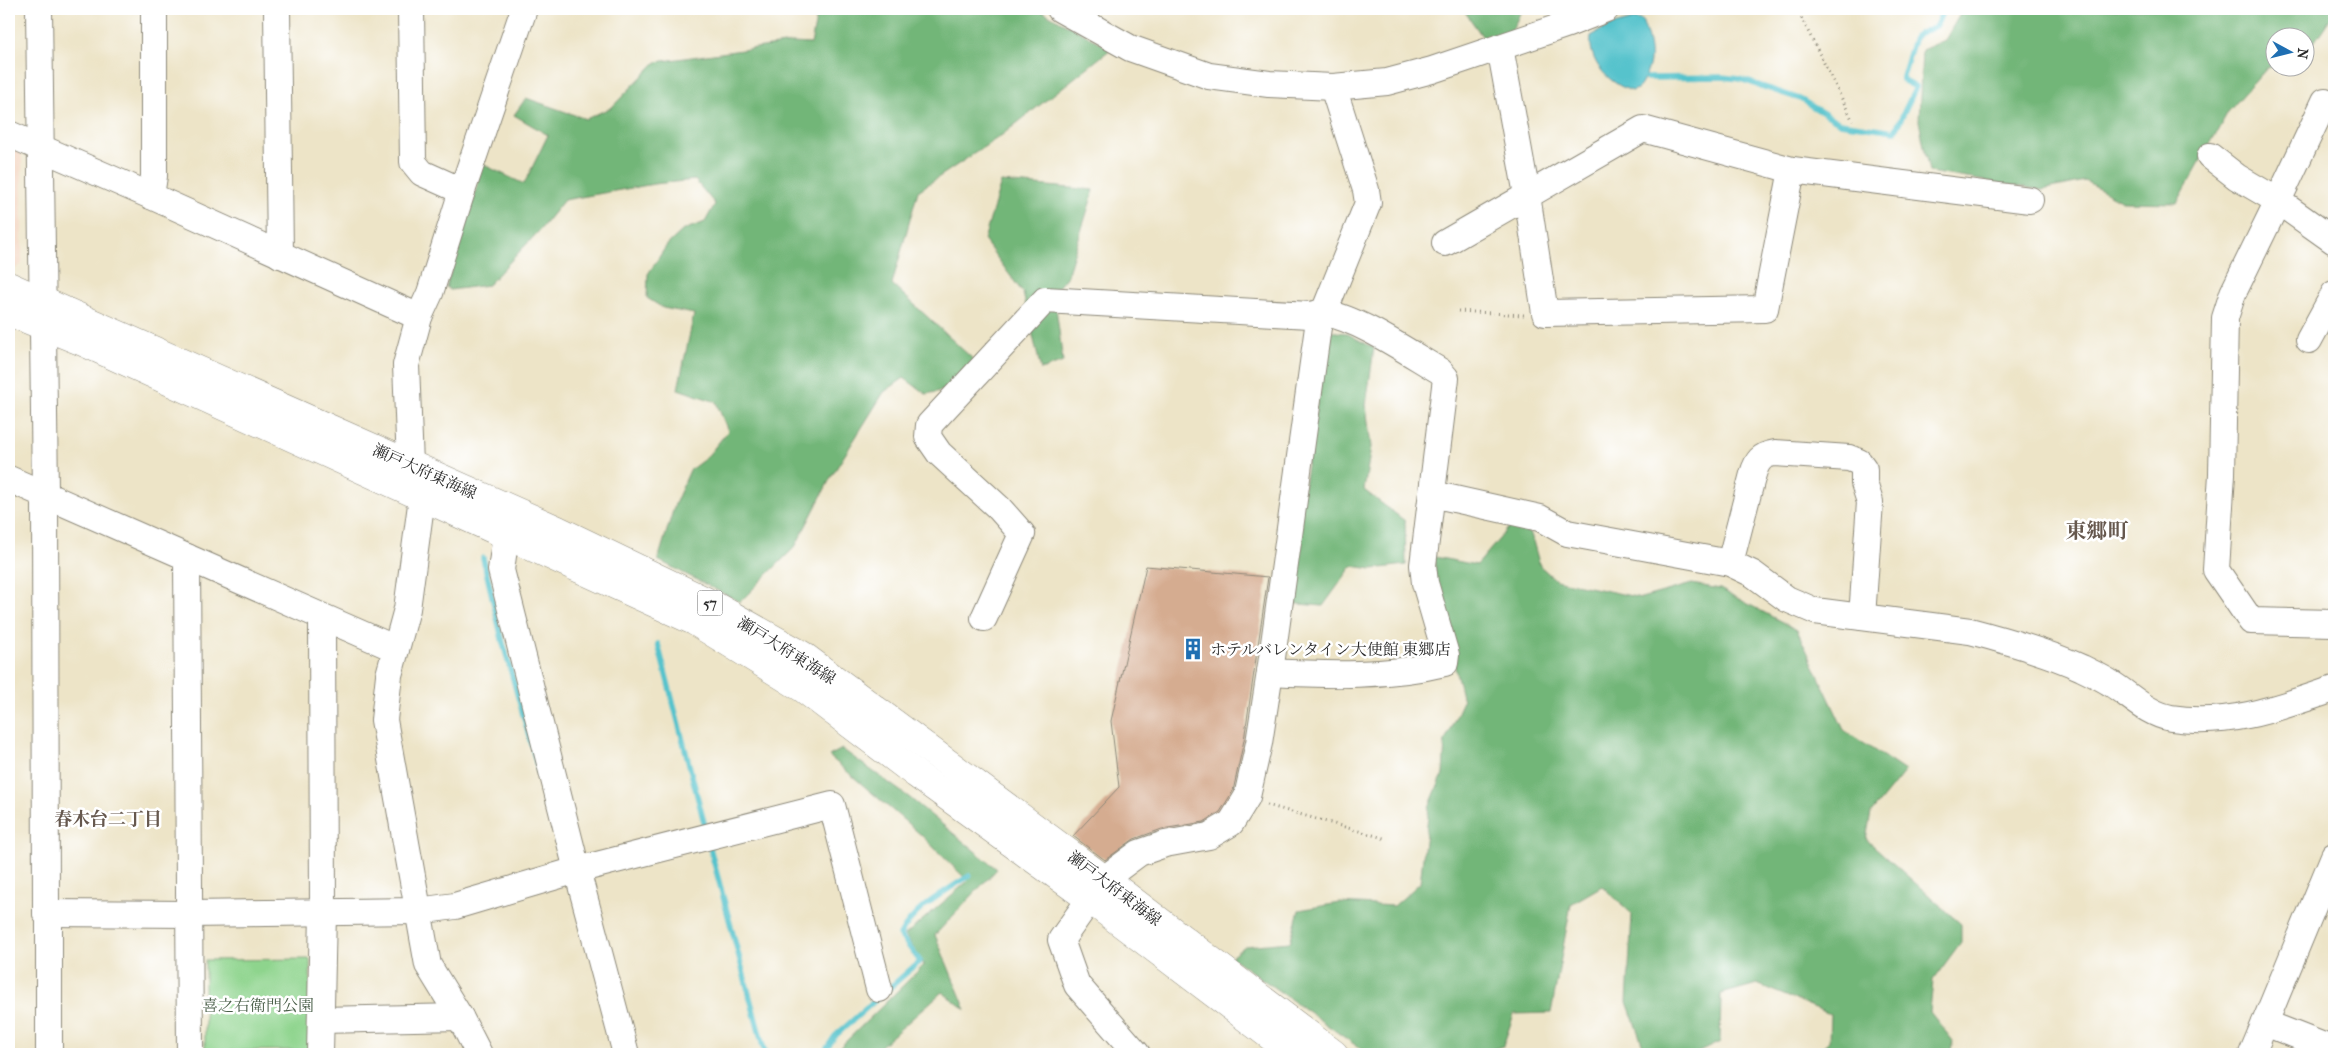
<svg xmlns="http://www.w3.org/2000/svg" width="2343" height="1063" viewBox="0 0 2343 1063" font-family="'IM FELL French Canon','Noto Serif JP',serif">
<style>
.built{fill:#f3d4bf}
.green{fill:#8ed48d;stroke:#5c805c}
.forest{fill:#72b678;stroke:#4e7052}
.water{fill:#56c3cc;stroke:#40777c}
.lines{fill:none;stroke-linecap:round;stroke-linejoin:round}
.stream{stroke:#56c3cc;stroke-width:5.5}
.building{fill:#d5ac90}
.minor-casing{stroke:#8c8879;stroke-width:28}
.major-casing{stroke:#8c8879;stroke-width:29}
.path{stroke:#8c8879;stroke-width:3;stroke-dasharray:1 4;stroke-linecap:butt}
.minor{stroke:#fff;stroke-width:26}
.major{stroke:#fff;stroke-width:28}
.labels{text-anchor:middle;stroke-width:5;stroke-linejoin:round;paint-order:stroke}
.shield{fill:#fff;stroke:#6b6b6b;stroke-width:1}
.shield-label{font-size:15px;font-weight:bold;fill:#2b2b2b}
.street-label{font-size:16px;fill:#2b2b2b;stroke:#fff}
.poi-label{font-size:16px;fill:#2b2b2b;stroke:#fff;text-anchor:start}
.park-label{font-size:16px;fill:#495e48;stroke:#fff}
.neighbourhood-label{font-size:18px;font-weight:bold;fill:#66584e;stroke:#fff}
.district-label{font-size:21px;font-weight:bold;fill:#66584e;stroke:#fff}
</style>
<rect width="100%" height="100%" fill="#fff"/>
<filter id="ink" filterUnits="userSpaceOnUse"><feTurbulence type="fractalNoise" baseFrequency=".02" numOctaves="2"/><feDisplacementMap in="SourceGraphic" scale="10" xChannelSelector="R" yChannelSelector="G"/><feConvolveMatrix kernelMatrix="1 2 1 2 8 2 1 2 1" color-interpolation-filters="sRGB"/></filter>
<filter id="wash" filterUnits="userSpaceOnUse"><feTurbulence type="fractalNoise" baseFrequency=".0096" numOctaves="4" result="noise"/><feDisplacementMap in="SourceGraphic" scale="20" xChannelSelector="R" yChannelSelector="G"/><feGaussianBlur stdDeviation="1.12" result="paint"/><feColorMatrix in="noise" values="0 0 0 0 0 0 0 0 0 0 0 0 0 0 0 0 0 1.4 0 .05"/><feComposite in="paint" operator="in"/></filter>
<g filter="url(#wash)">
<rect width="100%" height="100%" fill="#ede4c7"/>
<path class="built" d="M9,145L21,154L22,161V264L11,271L9,270Z"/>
<path class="green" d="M310,959L311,1050L205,1051V960Z"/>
<g class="forest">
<path d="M818,9H1038L1111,49L1002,135L918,191L892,284L975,361L956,388L926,394L904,378L884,392L831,477L795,547L740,602L658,560L675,504L690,470L706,458L728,431L716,402L678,389L694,314L663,308L647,298L648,274L667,245L683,230L705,222L715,204L695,180L654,184L564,200L539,231L488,285L450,290L446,287L472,207L482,164L524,184L548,135L514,115L526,98L586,119L612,107L656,62L792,43L811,44Z"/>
<path d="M1463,9H1522L1509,37L1487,43Z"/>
<path d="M1963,9H2334V13L2306,54V38H2276L2275,66L2267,68L2228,112L2177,203L2124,202L2085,181L2042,190L1929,172L1919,121L1922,50L1945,40Z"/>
<path d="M1001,182L1094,190L1067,276L1054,292L1063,362L1041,370L1023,293L984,240Z"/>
<path d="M1328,331L1346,333L1374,348L1366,405L1371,447L1364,490L1405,521L1406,565L1372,569L1352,566L1323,606L1286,603Z"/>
<path d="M1511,525L1531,534L1540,566L1556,580L1641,598L1692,584L1720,589L1797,630L1844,730L1905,771L1871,813L1866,839L1961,924V942L1933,980L1930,1012L1953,1041L1950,1054H1937L1925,1051L1923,1054H1815L1829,1041L1830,1014L1757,984L1721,994L1720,1042L1695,1054H1646L1627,1002L1632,914L1602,886L1571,904L1551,1013L1514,1014L1503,1046L1476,1054H1368L1231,957L1245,946L1290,942L1299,910L1339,903L1394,906L1420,883L1429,807L1443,774L1445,741L1463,701L1435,583V557L1477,565Z"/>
<path d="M842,749L910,798L997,869L935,935L966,1010L942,992L872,1054H833L924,965L905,935L968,881L920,834L829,756Z"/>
</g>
<path class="water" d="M1636,19L1642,20C1649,41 1655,56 1645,77C1641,85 1640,89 1632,91C1608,83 1588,62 1591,36L1607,27Z"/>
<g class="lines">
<g class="stream">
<path d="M1647,78L1722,77L1740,79L1800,99L1840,123L1895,131L1916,87L1902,80L1915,36L1936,26L1944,9"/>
<path d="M483,558L503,643L541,779"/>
<path d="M658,644L706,830"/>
<path d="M709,844L765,1054"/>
<path d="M886,991L920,961L900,935C914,908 944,892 969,876"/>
<path d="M823,1054L835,1036L879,997"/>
</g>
</g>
<g id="blocks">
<path class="building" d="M1146,566L1268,577L1244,740L1233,791L1220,812L1204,822L1162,829L1134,839L1105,860L1073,836L1119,787L1111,721Z"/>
</g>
</g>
<g filter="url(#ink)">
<use href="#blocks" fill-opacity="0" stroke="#8c8879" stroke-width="1"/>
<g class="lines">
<g class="minor-casing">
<g id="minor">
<path d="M39,9L45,493L46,913L49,918V1054"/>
<path d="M277,9L280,255"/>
<path d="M411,9L413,162L422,173L462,191"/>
<path d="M1060,9L1130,48L1209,76L1269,84L1333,87L1387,82L1432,70L1568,24L1606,9"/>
<path d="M1500,47L1527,195L1545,313L1765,309L1792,170"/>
<path d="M9,134L151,196L419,317"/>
<path d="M2210,156L2237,177L2278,201L2325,101L2334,107"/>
<path d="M151,196L154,176V9"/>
<path d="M2334,241L2278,201L2233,293L2225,318L2222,474L2216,570L2251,621L2334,623"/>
<path d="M1445,243L1643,129L1792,170L2030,200"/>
<path d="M2309,340L2334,294"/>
<path d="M410,464L406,365L419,317L430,293L462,191L524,9"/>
<path d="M9,479L396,649"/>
<path d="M1432,494L1540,518L1567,533L1730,563L1753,574L1787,599L1815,611L1970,631C2008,641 2047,652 2082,668C2092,673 2103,678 2112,684C2131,696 2148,714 2171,718C2229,727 2281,707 2334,689"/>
<path d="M422,497L407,609L389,675L384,720L428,965L460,1017L479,1054"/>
<path d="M506,535L501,570L577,870L626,1054"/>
<path d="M187,557L190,1054"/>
<path d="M1730,563L1753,474C1757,461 1761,455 1775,453L1849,458L1859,462L1864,469V483L1870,502L1862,617"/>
<path d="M984,618L1022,534L999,508L939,453L928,437L929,425L1045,300L1310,315C1315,314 1321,312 1325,313C1360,319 1409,353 1440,371L1446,378L1423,565L1425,583L1446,655L1445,663C1389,677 1328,675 1270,672"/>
<path d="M46,913L189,914L418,911L455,906L577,870L832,805L879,989"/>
<path d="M321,1020L460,1017"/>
<path d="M2265,1023L2334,1050"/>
<path d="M320,1054L323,912L322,617"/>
<path d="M1137,1054L1077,985L1061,940L1104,879L1139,853L1165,844L1209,836L1231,823L1247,797L1259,743L1270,672L1318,327L1368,203L1366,190L1333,87"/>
<path d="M2252,1054L2334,856"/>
</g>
</g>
<g class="major-casing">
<g id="major">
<path d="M9,286L558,530L708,602L802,655L1104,879L1334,1054"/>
<path d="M9,312L83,342L694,621L804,689L916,774L1088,898L1294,1054"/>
</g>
</g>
<g class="path">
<path d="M1797,9L1853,121"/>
<path d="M1458,311L1524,315"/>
<path d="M1267,805L1387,839"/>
</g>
<use href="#minor" class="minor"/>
<use href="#major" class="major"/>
</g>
</g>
<defs>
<g id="building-bare" transform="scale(1.725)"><path d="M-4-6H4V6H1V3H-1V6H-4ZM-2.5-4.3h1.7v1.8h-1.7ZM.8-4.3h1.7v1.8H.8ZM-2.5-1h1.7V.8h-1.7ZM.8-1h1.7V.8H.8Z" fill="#1f6fb2" stroke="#fff" stroke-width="2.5" paint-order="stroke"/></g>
</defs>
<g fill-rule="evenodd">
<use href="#building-bare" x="1193" y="649"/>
</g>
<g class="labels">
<rect class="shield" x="697.5" y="590.5" width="25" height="25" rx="4"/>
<g class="shield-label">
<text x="710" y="608">57</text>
</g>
<g class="street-label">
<text transform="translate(425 471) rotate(24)" y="6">瀬戸大府東海線</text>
<text transform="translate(787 650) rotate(32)" y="6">瀬戸大府東海線</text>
<text transform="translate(1115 888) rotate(37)" y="6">瀬戸大府東海線</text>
</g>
<g class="poi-label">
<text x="1210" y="655">ホテルバレンタイン大使館 東郷店</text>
</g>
<g class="park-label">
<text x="258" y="1011">喜之右衛門公園</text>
</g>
<g class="neighbourhood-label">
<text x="108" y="825">春木台二丁目</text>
</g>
<g class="district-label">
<text x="2097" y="538">東郷町</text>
</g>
</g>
<rect width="2343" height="1063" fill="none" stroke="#fff" stroke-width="30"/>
<g transform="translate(2290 52) rotate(97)"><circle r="24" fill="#ffffff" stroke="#aaaaaa"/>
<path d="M0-4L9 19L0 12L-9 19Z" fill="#1f6fb2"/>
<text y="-8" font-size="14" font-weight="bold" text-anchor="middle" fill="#2b2b2b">N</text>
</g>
</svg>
